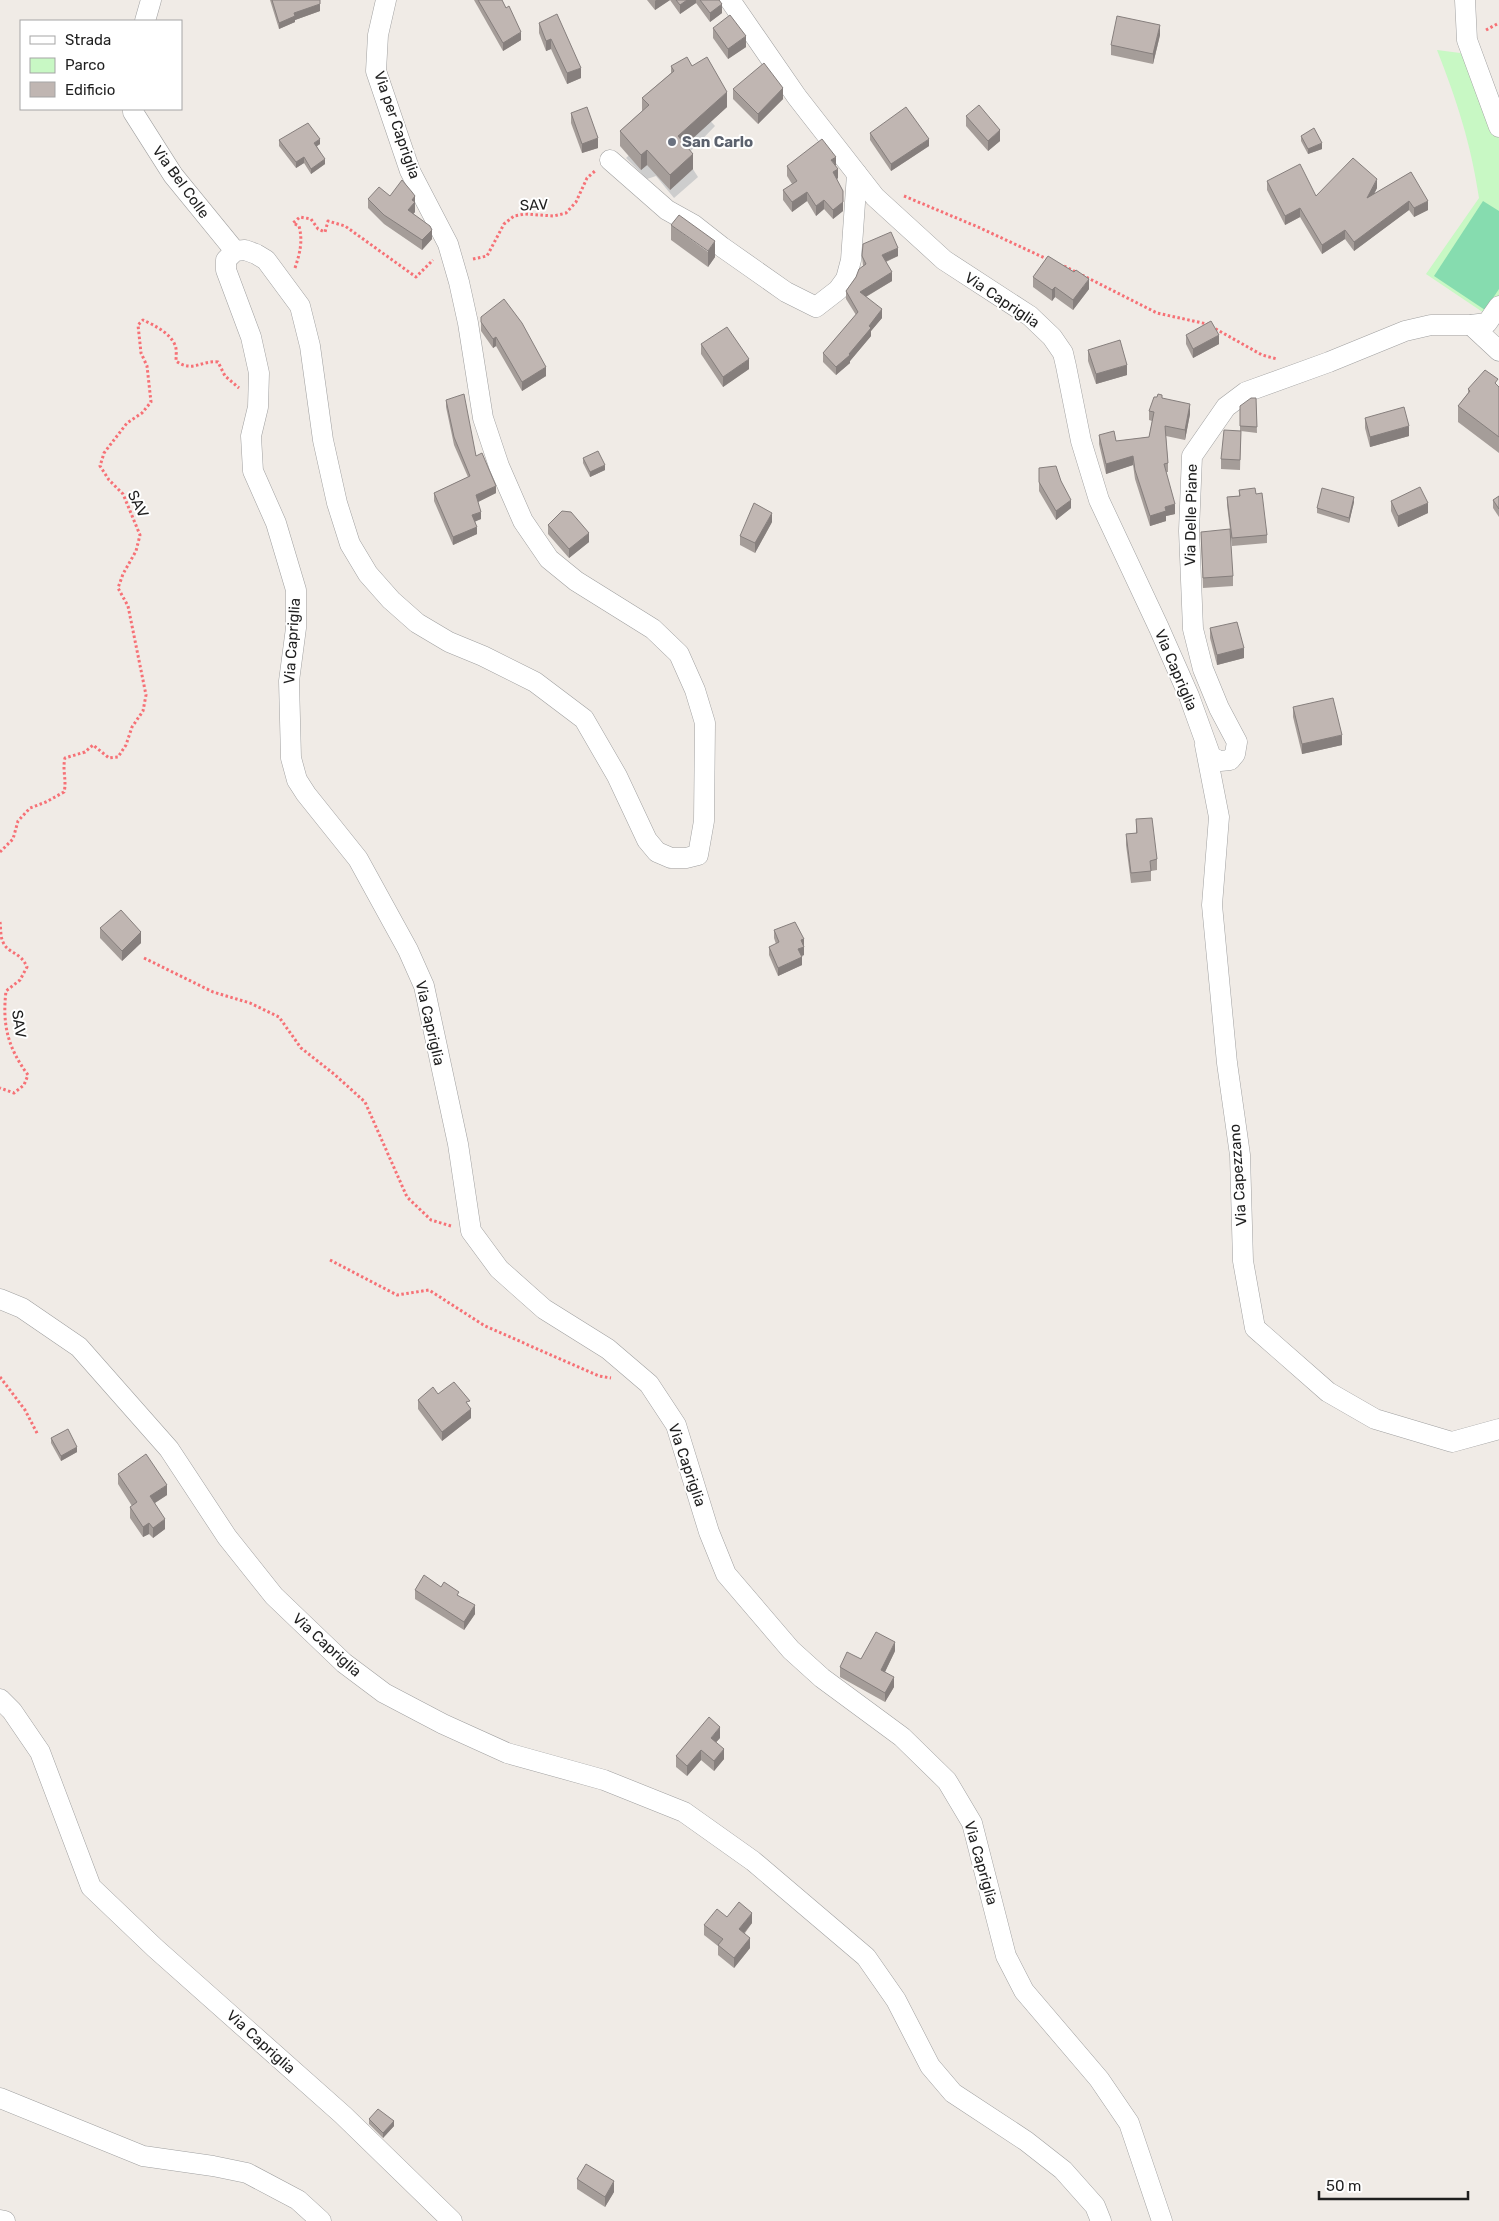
<svg xmlns="http://www.w3.org/2000/svg" width="1499" height="2221" viewBox="0 0 1499 2221" font-family="Rubik,sans-serif">
<style>
.religious{fill:#cdcdcd}
.park{fill:#c8f8c4}
.pitch{fill:#86dcaf}
.lines{fill:none;stroke-linecap:round;stroke-linejoin:round}
.minor-casing{stroke:#a0a0a0;stroke-width:21}
.path{stroke:#f67176;stroke-width:3;stroke-dasharray:2.5 2.5;stroke-linecap:butt}
.minor{stroke:#fff;stroke-width:20}
.wall{fill:#a59d99}
.shaded-wall{fill:#867f7d}
.building{fill:#c0b6b2;stroke:#867f7d}
.worship-dot{fill:#6b7280;stroke:#fff;stroke-width:2}
.labels{text-anchor:middle;stroke-width:4;stroke-linejoin:round;paint-order:stroke}
.street-label{font-size:15px;fill:#1f1f1f;stroke:#fff}
.worship-label{font-size:15px;font-weight:bold;fill:#5b616d;stroke:#fff;text-anchor:start}
</style>
<rect width="100%" height="100%" fill="#f0ebe6"/>
<path class="religious" d="M702,112L715,126L685,157L698,177L674,198L656,176L647,179L626,158L674,114Z"/>
<path class="park" d="M1437,50L1468,54L1499,139V297L1487,315L1426,274L1479,198C1471,144 1457,101 1437,50Z"/>
<path class="pitch" d="M1483,201L1499,211V289L1485,310L1434,276Z"/>
<g class="lines">
<g class="minor-casing">
<g id="minor">
<path d="M386,0L378,35L376,71L410,171L448,244L459,282L468,323L483,418L499,466L523,521L549,559L576,581L653,629L679,654L695,690L705,723L704,821L698,855L686,858H671L657,852L647,840L617,776L584,719L535,682L483,656L449,642L417,623L391,600L368,574L350,544L337,503L323,440L310,346L300,306L266,260L256,254L245,250L235,251L226,260V270L251,337L259,373L258,407L251,436L253,471L276,523L296,590V628L289,681L291,758L297,780L306,794L358,859L408,950L424,986L458,1144L471,1231L499,1269L544,1309L608,1349L649,1384L676,1425L709,1532L726,1574L791,1650L822,1678L902,1737L947,1781L972,1823L1006,1956L1024,1991L1099,2079L1129,2123L1162,2221"/>
<path d="M730,0L797,97L875,197L944,260L1030,316L1052,337L1063,353L1066,366L1081,441L1099,500L1159,628L1189,696L1211,757L1220,761L1230,760L1235,754L1237,742L1219,708L1203,669L1193,629L1189,531L1192,456L1226,407L1246,392L1329,362L1405,331L1431,325H1471L1487,323L1499,306"/>
<path d="M1465,0L1467,40L1499,127"/>
<path d="M145,21L151,0"/>
<path d="M133,109V112L173,175L235,251"/>
<path d="M610,160L667,210L694,225L722,247L786,292L816,307L838,290L846,279L851,260L857,174"/>
<path d="M1471,325L1499,351"/>
<path d="M1205,745L1219,817L1212,905L1227,1063L1240,1155L1243,1261L1255,1328L1328,1392L1375,1419L1452,1442L1499,1429"/>
<path d="M0,1299L22,1308L79,1347L169,1449L227,1537L274,1596L344,1663L384,1693L443,1724L507,1753L604,1780L684,1812L753,1861L866,1957L896,2000L930,2066L953,2093L1026,2141L1063,2170L1095,2206L1101,2221"/>
<path d="M0,1699L12,1711L40,1752L91,1887L155,1948L343,2115L452,2221"/>
<path d="M0,2098L143,2156L213,2166L247,2173L298,2200L321,2221"/>
<path d="M0,2220L5,2221"/>
</g>
</g>
<g class="path">
<path d="M1486,30L1499,23"/>
<path d="M904,196L978,227L1049,260"/>
<path d="M473,259L487,256L504,224L514,216L525,214L554,216L566,213L576,202L587,178L595,171"/>
<path d="M1064,266L1076,272"/>
<path d="M295,268C300,253 303,241 299,226L293,223L300,217L311,219L318,229L325,232L328,221L345,226L416,277L433,260"/>
<path d="M1082,275L1157,313L1207,324L1262,355L1277,359"/>
<path d="M0,852L13,839L18,821L30,808L46,802L64,792C67,781 62,770 65,758L85,752L93,745L109,758L118,757L126,745L132,727L143,711L146,695L128,606L118,588L123,574L136,551L140,535L123,494L109,480L100,466L104,453L127,423L142,413L151,402L147,366L141,353L138,325L143,320C154,325 170,333 175,345C177,349 176,357 176,361C193,373 201,360 218,362L225,376L239,388"/>
<path d="M0,922C1,928 0,936 3,942C8,954 20,951 27,967L20,980L6,991C2,1025 8,1048 28,1075L24,1085L14,1093L0,1088"/>
<path d="M144,958L213,992L250,1003L279,1017L301,1048L334,1074L365,1102L407,1197L431,1220L451,1226"/>
<path d="M330,1260L397,1295L429,1290L485,1326L599,1376L611,1378"/>
<path d="M0,1377L25,1410L38,1435"/>
</g>
<use href="#minor" class="minor"/>
</g>
<g class="wall">
<path d="M270,0H320V11L295,20V22L279,29Z"/>
<path d="M474,0H502L521,40L503,51Z"/>
<path d="M647,0H719L722,13L710,22L696,3L680,14L670,0L655,10Z"/>
<path d="M539,23L581,78L567,84L551,49L546,51L539,33Z"/>
<path d="M713,28L746,47L728,59L713,38Z"/>
<path d="M1160,35L1153,64L1111,55V45Z"/>
<path d="M671,66H692L727,107L685,145L693,169L670,190L647,165L641,170L620,146V131L642,111V98L671,73Z"/>
<path d="M733,89L783,99L758,124L733,99Z"/>
<path d="M571,113L598,148L582,153L571,123Z"/>
<path d="M966,116L1000,141L988,151L966,126Z"/>
<path d="M870,133L929,146L891,171L870,140Z"/>
<path d="M1301,136L1322,149L1308,154L1301,141Z"/>
<path d="M279,140L320,144L317,146L325,164L311,174L304,163L296,168L279,146Z"/>
<path d="M787,166H836L838,178L837,179L843,200V211L833,219L824,209L816,216L807,201L792,212L783,200V190L792,184L787,176Z"/>
<path d="M1411,172L1428,210L1414,217L1409,210L1354,251L1345,239L1322,254L1300,217L1285,225L1267,190V181L1316,196L1377,188L1374,194Z"/>
<path d="M390,196H415V212L413,214L432,239L422,250L384,224L368,208V199Z"/>
<path d="M671,225L715,257L708,267L671,240Z"/>
<path d="M862,256H898L886,262L892,281L866,297L882,318L871,331V336L850,361V363L836,375L823,362V353L856,315L846,299V291L856,277L863,266Z"/>
<path d="M1033,277L1089,289L1073,310L1055,297L1052,301L1033,287Z"/>
<path d="M481,317L546,376L522,391L496,346L493,348L481,331Z"/>
<path d="M1186,335L1219,344L1193,358L1186,344Z"/>
<path d="M701,344L749,369L723,387L701,354Z"/>
<path d="M1088,350L1127,375L1096,384L1088,361Z"/>
<path d="M1498,386L1499,387V453L1458,422V406L1468,393V389Z"/>
<path d="M1162,398L1190,414L1185,440L1166,436L1168,463V472H1166L1175,514L1166,516V521L1150,526L1135,479L1133,465L1106,474L1099,444V435L1116,441L1149,437L1152,421L1149,420V411Z"/>
<path d="M1256,398L1257,433L1241,431L1240,470L1221,469V459L1240,431V406Z"/>
<path d="M446,400L496,493L478,502L481,519L475,521L477,534L453,545L434,501V493L468,477L454,445L446,407Z"/>
<path d="M1365,418L1409,436L1370,447L1365,428Z"/>
<path d="M583,458L605,470L590,477L583,463Z"/>
<path d="M1039,468L1061,481L1071,508L1056,520L1039,491Z"/>
<path d="M1239,490L1256,494L1267,535V543L1232,546L1227,505V497L1239,496Z"/>
<path d="M1499,496V517L1493,508V500Z"/>
<path d="M1391,501L1428,513L1398,527L1391,511Z"/>
<path d="M1354,502L1349,523L1317,513V508Z"/>
<path d="M772,522L755,553L740,545V536Z"/>
<path d="M548,525L589,542L569,558L548,534Z"/>
<path d="M1201,532L1233,576V586L1203,588Z"/>
<path d="M1210,628L1244,658L1217,665L1210,638Z"/>
<path d="M1293,707L1342,745L1302,754L1293,717Z"/>
<path d="M1136,819L1157,859V870L1151,871V881L1131,883L1126,845V834L1136,833Z"/>
<path d="M100,928L141,943L122,961L100,938Z"/>
<path d="M774,930L804,939V955L802,956V965L778,976L769,955V947L776,944L774,938Z"/>
<path d="M438,1394L470,1407L471,1418L442,1441L418,1409V1400Z"/>
<path d="M51,1438L77,1452L61,1461L51,1443Z"/>
<path d="M118,1474L167,1495L155,1503L165,1529L153,1538L149,1534L143,1537L130,1518V1507L132,1506L118,1484Z"/>
<path d="M441,1587L459,1596L475,1614L464,1630L415,1599V1590Z"/>
<path d="M895,1651L885,1672L894,1687L885,1702L840,1677V1667L861,1659Z"/>
<path d="M720,1738L716,1742L724,1759L714,1771L701,1760L687,1776L676,1767V1756Z"/>
<path d="M727,1917L752,1923L745,1933L750,1948L734,1968L718,1955V1946L704,1935V1925Z"/>
<path d="M369,2119L394,2126L383,2138L369,2124Z"/>
<path d="M577,2179L614,2192L605,2207L577,2189Z"/>
</g>
<g class="shaded-wall">
<path d="M656,0H670L655,10V1Z"/>
<path d="M687,0H696V3L680,14V5Z"/>
<path d="M320,4V11L295,20V22L279,29V23L294,13Z"/>
<path d="M722,4V13L710,22V13Z"/>
<path d="M1160,25V35L1153,64V54Z"/>
<path d="M521,32V40L503,51V43Z"/>
<path d="M746,36V47L728,59V49Z"/>
<path d="M551,39V49L546,51V41Z"/>
<path d="M581,68V78L567,84V73Z"/>
<path d="M783,88V99L758,124V114Z"/>
<path d="M727,92V107L678,152V136Z"/>
<path d="M1000,130V141L988,151V141Z"/>
<path d="M598,138V148L582,153V144Z"/>
<path d="M320,139V144L314,148V143Z"/>
<path d="M929,139V146L891,171V164Z"/>
<path d="M1322,143V149L1308,154V149Z"/>
<path d="M647,150V165L641,170V155Z"/>
<path d="M693,154V169L670,190V175Z"/>
<path d="M304,157V163L296,168V162Z"/>
<path d="M836,157V166L831,160Z"/>
<path d="M325,159V164L311,174V169Z"/>
<path d="M838,169V178L833,182V172Z"/>
<path d="M1377,179V188L1367,207V198Z"/>
<path d="M843,191V211L833,219V210Z"/>
<path d="M807,192V201L792,212V202Z"/>
<path d="M415,196V212L408,220V210L412,200Z"/>
<path d="M824,200V209L816,216V206Z"/>
<path d="M1409,201V210L1354,251V242Z"/>
<path d="M1428,201V210L1414,217V208Z"/>
<path d="M1300,208V217L1285,225V216Z"/>
<path d="M432,230V239L422,250V240Z"/>
<path d="M1345,230V239L1322,254V245Z"/>
<path d="M715,241V257L708,267V251Z"/>
<path d="M898,248V256L882,263V255Z"/>
<path d="M892,272V281L860,300V292Z"/>
<path d="M1089,279V289L1073,310V300Z"/>
<path d="M1055,287V297L1052,301V290Z"/>
<path d="M882,309V318L871,331V336L850,361V363L836,375V367Z"/>
<path d="M1219,335V344L1193,358V349Z"/>
<path d="M496,337V346L493,348V339Z"/>
<path d="M749,359V369L723,387V377Z"/>
<path d="M1127,365V375L1096,384V374Z"/>
<path d="M546,367V376L522,391V382Z"/>
<path d="M1190,404V414L1185,440V430Z"/>
<path d="M1409,426V436L1370,447V437Z"/>
<path d="M1133,456V465L1106,474V464Z"/>
<path d="M605,465V470L590,477V472Z"/>
<path d="M496,486V493L476,503V495Z"/>
<path d="M1354,497V502L1349,523V518Z"/>
<path d="M1071,500V508L1056,520V511Z"/>
<path d="M1428,503V513L1398,527V516Z"/>
<path d="M1175,504V514L1166,516V521L1150,526V516L1165,507Z"/>
<path d="M481,512V519L472,523V515Z"/>
<path d="M772,513V522L755,553V543Z"/>
<path d="M477,527V534L453,545V537Z"/>
<path d="M589,533V542L569,558V549Z"/>
<path d="M1244,648V658L1217,665V655Z"/>
<path d="M1342,735V745L1302,754V744Z"/>
<path d="M141,932V943L122,961V951Z"/>
<path d="M804,939V955L798,957V949L801,940Z"/>
<path d="M802,957V965L778,976V968Z"/>
<path d="M471,1409V1418L442,1441V1432Z"/>
<path d="M77,1447V1452L61,1461V1456Z"/>
<path d="M167,1485V1495L150,1506V1496Z"/>
<path d="M165,1519V1529L153,1538V1528Z"/>
<path d="M149,1523V1534L143,1537V1527Z"/>
<path d="M475,1605V1614L464,1630V1622Z"/>
<path d="M895,1642V1651L881,1680V1670Z"/>
<path d="M894,1677V1687L885,1702V1693Z"/>
<path d="M720,1727V1738L711,1748V1738Z"/>
<path d="M724,1749V1759L714,1771V1761Z"/>
<path d="M701,1750V1760L687,1776V1766Z"/>
<path d="M752,1913V1923L739,1939V1929Z"/>
<path d="M750,1938V1948L734,1968V1958Z"/>
<path d="M394,2121V2126L383,2138V2133Z"/>
<path d="M614,2181V2192L605,2207V2197Z"/>
</g>
<g class="building">
<path d="M272,0H320V4L294,13L295,16L279,23Z"/>
<path d="M478,0H502L506,8L509,6L521,32L503,43Z"/>
<path d="M676,0H687L680,5Z"/>
<path d="M700,0H719L722,4L710,13Z"/>
<path d="M557,14L581,68L567,73L551,39L546,41L539,23Z"/>
<path d="M730,15L746,36L728,49L713,28Z"/>
<path d="M1117,16L1160,25L1153,54L1111,45Z"/>
<path d="M687,57L692,66L707,57L727,92L678,136L693,154L670,175L647,150L641,155L620,131L649,105L642,98L674,71L671,66Z"/>
<path d="M764,63L783,88L758,114L733,89Z"/>
<path d="M979,105L1000,130L988,141L966,116Z"/>
<path d="M587,107L598,138L582,144L571,113Z"/>
<path d="M906,107L929,139L891,164L870,133Z"/>
<path d="M308,123L320,139L314,143L325,159L311,169L304,157L296,162L279,140Z"/>
<path d="M1314,128L1322,143L1308,149L1301,136Z"/>
<path d="M822,139L836,157L831,160L838,169L833,172L843,191V202L833,210L824,200L816,206L807,192L792,202L783,190L797,181L787,166Z"/>
<path d="M1353,158L1377,179L1367,198L1411,172L1428,201L1414,208L1409,201L1354,242L1345,230L1322,245L1300,208L1285,216L1267,181L1300,164L1316,196Z"/>
<path d="M402,180L412,192L415,196L412,200L415,202L408,210L430,226L432,230L422,240L384,215L368,199L379,187L390,196Z"/>
<path d="M679,215L715,241L708,251L671,225Z"/>
<path d="M891,232L898,248L882,255L892,272L860,292L882,309L869,326L871,328L849,354L850,355L836,367L823,353L858,312L846,291L856,277L859,269L866,264L862,256L863,244Z"/>
<path d="M1048,256L1074,272L1076,270L1089,279L1073,300L1055,287L1052,290L1033,277Z"/>
<path d="M504,299L522,323L546,367L522,382L496,337L493,339L481,322V317Z"/>
<path d="M1211,321L1219,335L1193,349L1186,335Z"/>
<path d="M727,327L749,359L723,377L701,344Z"/>
<path d="M1120,340L1127,365L1096,374L1088,350Z"/>
<path d="M1485,370L1498,379L1495,383L1499,387V437L1458,406L1470,391L1468,389Z"/>
<path d="M464,394L476,456L482,453L496,486L476,495L481,512L472,515L477,527L453,537L434,493L470,476L454,437L446,400Z"/>
<path d="M1158,394L1162,395V398L1190,404L1185,430L1165,426L1168,463L1164,464L1175,504L1165,507L1166,511L1150,516L1135,470L1133,456L1106,464L1099,435L1114,431L1116,441L1149,437L1154,412L1149,411L1154,397H1157Z"/>
<path d="M1251,398H1256L1257,427L1240,426V406Z"/>
<path d="M1404,407L1409,426L1370,437L1365,418Z"/>
<path d="M1224,430L1241,431L1240,460L1221,459Z"/>
<path d="M598,451L605,465L590,472L583,458Z"/>
<path d="M1056,466L1061,481L1071,500L1056,511L1039,482V468Z"/>
<path d="M1420,487L1428,503L1398,516L1391,501Z"/>
<path d="M1255,488L1256,494L1262,493L1267,535L1232,538L1227,497L1240,496L1239,490Z"/>
<path d="M1322,488L1354,497L1349,518L1317,508Z"/>
<path d="M1499,496V509L1493,500Z"/>
<path d="M754,503L772,513L755,543L740,536Z"/>
<path d="M562,511L571,512L589,533L569,549L548,525Z"/>
<path d="M1230,529L1233,576L1203,578L1201,532Z"/>
<path d="M1237,622L1244,648L1217,655L1210,628Z"/>
<path d="M1333,698L1342,735L1302,744L1293,707Z"/>
<path d="M1152,818L1157,859L1150,861L1151,871L1131,873L1126,834L1137,833L1136,819Z"/>
<path d="M121,910L141,932L122,951L100,928Z"/>
<path d="M795,922L804,939L801,940L804,947L798,949L802,957L778,968L769,947L779,942L774,930Z"/>
<path d="M454,1382L470,1401L466,1402L471,1409L442,1432L418,1400L433,1387L438,1394Z"/>
<path d="M68,1429L77,1447L61,1456L51,1438Z"/>
<path d="M146,1454L167,1485L150,1496L165,1519L153,1528L149,1523L143,1527L130,1507L137,1502L118,1474Z"/>
<path d="M424,1575L441,1587L444,1582L459,1592L457,1595L475,1605L464,1622L415,1590Z"/>
<path d="M876,1632L895,1642L881,1670L894,1677L885,1693L840,1667L847,1652L861,1659Z"/>
<path d="M709,1717L720,1727L711,1738L724,1749L714,1761L701,1750L687,1766L676,1756Z"/>
<path d="M739,1902L752,1913L739,1929L750,1938L734,1958L718,1945L723,1939L704,1925L717,1909L727,1917Z"/>
<path d="M378,2109L394,2121L383,2133L369,2119Z"/>
<path d="M586,2164L614,2181L605,2197L577,2179Z"/>
</g>
<circle class="worship-dot" cx="672" cy="142" r="5"/>
<g class="labels">
<g class="street-label">
<text transform="translate(397 125) rotate(71)" y="5">Via per Capriglia</text>
<text transform="translate(181 182) rotate(54)" y="5">Via Bel Colle</text>
<text transform="translate(534 205) rotate(-2)" y="5">SAV</text>
<text transform="translate(1002 300) rotate(34)" y="5">Via Capriglia</text>
<text transform="translate(138 504) rotate(64)" y="5">SAV</text>
<text transform="translate(1191 515) rotate(-89)" y="5">Via Delle Piane</text>
<text transform="translate(292 641) rotate(-86)" y="5">Via Capriglia</text>
<text transform="translate(1176 670) rotate(67)" y="5">Via Capriglia</text>
<text transform="translate(430 1023) rotate(77)" y="5">Via Capriglia</text>
<text transform="translate(19 1024) rotate(82)" y="5">SAV</text>
<text transform="translate(1238 1175) rotate(-94)" y="5">Via Capezzano</text>
<text transform="translate(687 1465) rotate(71)" y="5">Via Capriglia</text>
<text transform="translate(327 1645) rotate(42)" y="5">Via Capriglia</text>
<text transform="translate(981 1863) rotate(74)" y="5">Via Capriglia</text>
<text transform="translate(261 2042) rotate(42)" y="5">Via Capriglia</text>
</g>
<g class="worship-label">
<text x="682" y="147">San Carlo</text>
</g>
</g>
<rect x="20" y="20" width="162" height="90" fill="#ffffff" stroke="#a5a5a5"/>
<rect x="30" y="36" width="25" height="8" fill="#ffffff" stroke="#a5a5a5"/>
<text x="65" y="45" font-size="15" fill="#1f1f1f">Strada</text>
<rect x="30" y="58" width="25" height="15" fill="#c8f8c4" stroke="#a5a5a5"/>
<text x="65" y="70" font-size="15" fill="#1f1f1f">Parco</text>
<rect x="30" y="82" width="25" height="15" fill="#c0b6b2" stroke="#a5a5a5"/>
<text x="65" y="95" font-size="15" fill="#1f1f1f">Edificio</text>
<path d="M1319 2191v8h149v-8" fill="none" stroke="#1f1f1f" stroke-width="2.5"/>
<text x="1326" y="2191" font-size="15" fill="#1f1f1f" stroke="#ffffff" stroke-width="4" paint-order="stroke">50 m</text>
</svg>
